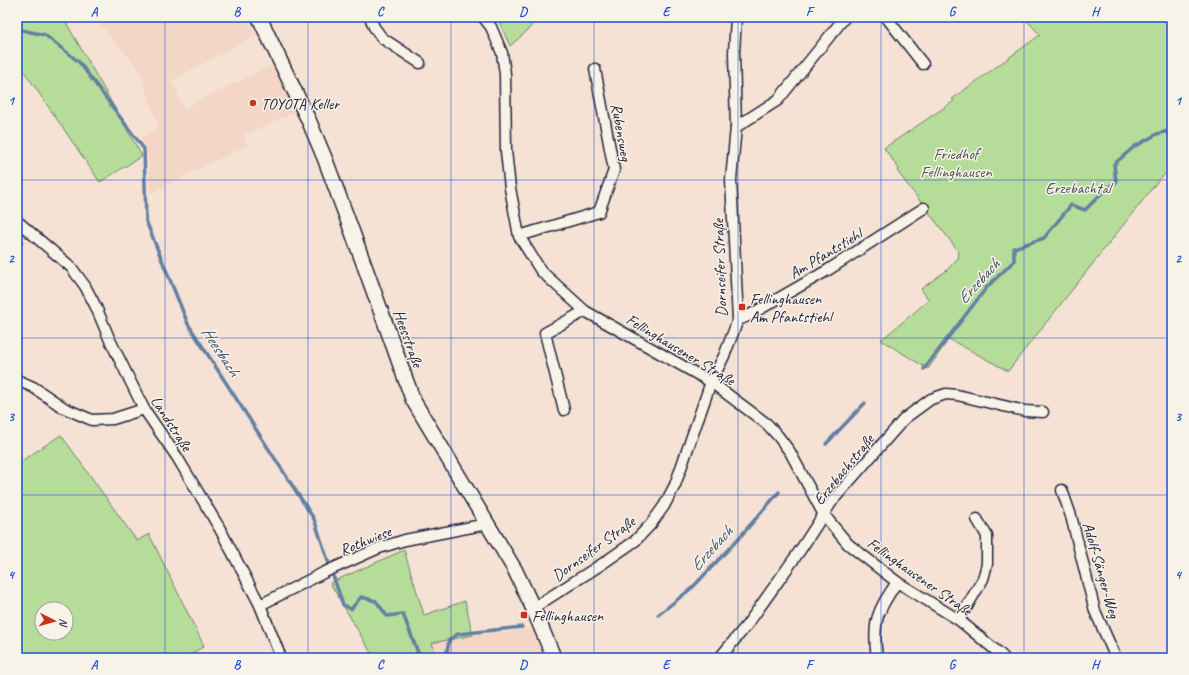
<svg xmlns="http://www.w3.org/2000/svg" width="1189" height="675" viewBox="0 0 1189 675" font-family="Caveat,sans-serif">
<style>
.built{fill:#f4d6c6}
.green{fill:#b5dd99;stroke:#6c806a;fill-rule:evenodd}
.lines{fill:none;stroke-linecap:round;stroke-linejoin:round}
.stream{stroke:#6280a3;stroke-width:3.5}
.minor-casing{stroke:#22223b;stroke-width:13}
.secondary-casing{stroke:#22223b;stroke-width:17}
.minor{stroke:#f7f3e8;stroke-width:10}
.secondary{stroke:#f7f3e8;stroke-width:14}
.grid{fill:none;stroke:#1d4ed8;stroke-width:1;stroke-opacity:0.55}
.poi-dot{fill:#c8321e;stroke:#f7f3e8;stroke-width:1.5}
.labels{text-anchor:middle;stroke-width:3;stroke-linejoin:round;paint-order:stroke}
.poi-label{font-size:16px;fill:#22223b;stroke:#f7f3e8;text-anchor:start}
.street-label{font-size:16px;fill:#22223b;stroke:#f7f3e8}
.park-label{font-size:16px;fill:#475152;stroke:#f7f3e8}
.water-label{font-size:17px;font-style:italic;fill:#42516f;stroke:#f7f3e8}
.neatline{fill:none;stroke:#1d4ed8;stroke-width:1.5}
.grid-label{font-size:13px;text-anchor:middle;font-weight:bold;fill:#1d4ed8}
</style>
<rect width="100%" height="100%" fill="#f5e2d4"/>
<filter id="ink" filterUnits="userSpaceOnUse"><feTurbulence type="fractalNoise" baseFrequency=".025" numOctaves="2"/><feDisplacementMap in="SourceGraphic" scale="8" xChannelSelector="R" yChannelSelector="G"/><feConvolveMatrix kernelMatrix="1 2 1 2 8 2 1 2 1" color-interpolation-filters="sRGB"/></filter>
<g filter="url(#ink)">
<g class="built">
<path d="M80,17L220,18L246,17L256,35L172,81L184,108L272,65L296,112L244,135L247,145L149,194V162L142,137L158,127L139,69L96,20Z"/>
<path d="M536,628L547,658H437L431,643L473,635Z"/>
</g>
<g class="green">
<path d="M17,17H63L142,156L100,182L17,61Z"/>
<path d="M503,17H538L528,30L510,46L498,19Z"/>
<path d="M1024,17H1172V167L1158,181L1008,371L949,339L928,369L881,340L929,300L921,289L947,270L958,258L959,252L897,171L899,169L884,148L954,101L952,99L1040,35Z"/>
<path d="M61,435L137,541L149,534L204,646L190,655L191,658H17V464ZM42,609H66V633H42Z"/>
<path d="M404,550L424,615L465,601L473,635L432,643L437,658H374L330,583Z"/>
</g>
<g class="lines">
<g class="stream">
<path d="M17,29L45,35L79,62L144,149L146,221L188,324L314,519L343,605L351,609L361,597L376,601L387,616L403,614L420,658"/>
<path d="M17,247L22,242"/>
<path d="M924,369L987,287L1014,261V248L1044,238L1071,205L1085,210L1105,190L1116,182L1114,164L1134,147L1157,134L1172,130"/>
<path d="M826,444L865,403"/>
<path d="M658,615L693,587L738,539L779,492"/>
<path d="M446,658L449,640L458,634L522,627"/>
</g>
<g class="minor-casing">
<g id="minor">
<path d="M370,17L374,27L382,38L420,63"/>
<path d="M483,17L491,27L502,53L505,74L506,151L510,188L519,236L541,271L585,311L711,382L767,424L778,436L790,452L824,515L848,544L897,582L959,620L999,653L1004,658"/>
<path d="M886,17L923,64"/>
<path d="M736,127L778,100L845,17"/>
<path d="M17,221L71,267L85,286L96,307L109,338L144,409L177,457L220,529L260,605L281,658"/>
<path d="M519,236L599,212L614,170L595,69"/>
<path d="M738,320L748,316L828,270L924,208"/>
<path d="M17,380L33,387L64,408L92,420L113,419L144,409"/>
<path d="M564,410L545,333L585,311"/>
<path d="M1062,490L1071,516L1095,611L1116,658"/>
<path d="M260,605L325,572L379,548L405,540L487,524"/>
<path d="M533,608L602,564L635,541L651,524L664,506L675,485L711,382L724,356L738,320L731,180L736,127L734,53L736,17"/>
<path d="M959,620L983,579L987,564V536L977,519"/>
<path d="M719,658L722,655L747,625L801,549L833,500L875,452L905,418L931,399L946,394L957,395L1025,411L1043,412"/>
<path d="M877,658C872,621 877,612 897,582"/>
</g>
</g>
<g class="secondary-casing">
<path id="secondary" d="M259,17L309,121L325,159L353,234L413,400L515,570L533,608L554,658"/>
</g>
<use href="#minor" class="minor"/>
<use href="#secondary" class="secondary"/>
</g>
</g>
<path class="grid" d="M165,17V658M308,17V658M451,17V658M594,17V658M738,17V658M881,17V658M1024,17V658M17,180H1172M17,338H1172M17,495H1172"/>
<g class="poi-dot">
<circle cx="253" cy="103" r="4"/>
<rect x="738" y="303" width="8" height="8" rx="2"/>
<rect x="520" y="611" width="8" height="8" rx="2"/>
</g>
<g class="labels">
<g class="poi-label">
<text x="261" y="109">TOYOTA Keller</text>
<text x="750" y="304">Fellinghausen<tspan x="750" dy="18">Am Pfantstiehl</tspan></text>
<text x="532" y="621">Fellinghausen</text>
</g>
<g class="street-label">
<text transform="translate(622 132) rotate(80)" y="6">Rubensweg</text>
<text transform="translate(825 253) rotate(-31)" y="6">Am Pfantstiehl</text>
<text transform="translate(719 268) rotate(-92)" y="6">Dornseifer Straße</text>
<text transform="translate(409 338) rotate(70)" y="6">Heesstraße</text>
<text transform="translate(681 349) rotate(31)" y="6">Fellinghausener Straße</text>
<text transform="translate(172 423) rotate(57)" y="6">Landstraße</text>
<text transform="translate(843 469) rotate(-51)" y="6">Erzebachstraße</text>
<text transform="translate(365 540) rotate(-22)" y="6">Rothwiese</text>
<text transform="translate(593 548) rotate(-36)" y="6">Dornseifer Straße</text>
<text transform="translate(1102 570) rotate(74)" y="6">Adolf-Sänger-Weg</text>
<text transform="translate(920 576) rotate(35)" y="6">Fellinghausener Straße</text>
</g>
<g class="park-label">
<text x="956" y="159">Friedhof<tspan x="956" dy="18">Fellinghausen</tspan></text>
<text x="1078" y="193">Erzebachtal</text>
</g>
<g class="water-label">
<text transform="translate(978 281) rotate(-48)" y="6">Erzebach</text>
<text transform="translate(221 351) rotate(57)" y="6">Heesbach</text>
<text transform="translate(711 548) rotate(-48)" y="6">Erzebach</text>
</g>
</g>
<rect width="1189" height="675" fill="none" stroke="#f7f3e8" stroke-width="44"/>
<g transform="translate(54 621) rotate(96)"><circle r="19" fill="#f7f3e8" stroke="#a29fa3"/>
<path d="M0-3L7 15L0 10L-7 15Z" fill="#c8321e"/>
<text y="-6" font-size="11" font-weight="bold" text-anchor="middle" fill="#22223b">N</text>
</g>
<rect x="22" y="22" width="1145" height="631" class="neatline"/>
<g class="grid-label">
<text x="94" y="16">A</text>
<text x="237" y="16">B</text>
<text x="380" y="16">C</text>
<text x="523" y="16">D</text>
<text x="666" y="16">E</text>
<text x="809" y="16">F</text>
<text x="952" y="16">G</text>
<text x="1095" y="16">H</text>
<text x="11" y="105">1</text>
<text x="1178" y="105">1</text>
<text x="11" y="263">2</text>
<text x="1178" y="263">2</text>
<text x="11" y="421">3</text>
<text x="1178" y="421">3</text>
<text x="11" y="579">4</text>
<text x="1178" y="579">4</text>
<text x="94" y="669">A</text>
<text x="237" y="669">B</text>
<text x="380" y="669">C</text>
<text x="523" y="669">D</text>
<text x="666" y="669">E</text>
<text x="809" y="669">F</text>
<text x="952" y="669">G</text>
<text x="1095" y="669">H</text>
</g>
</svg>
